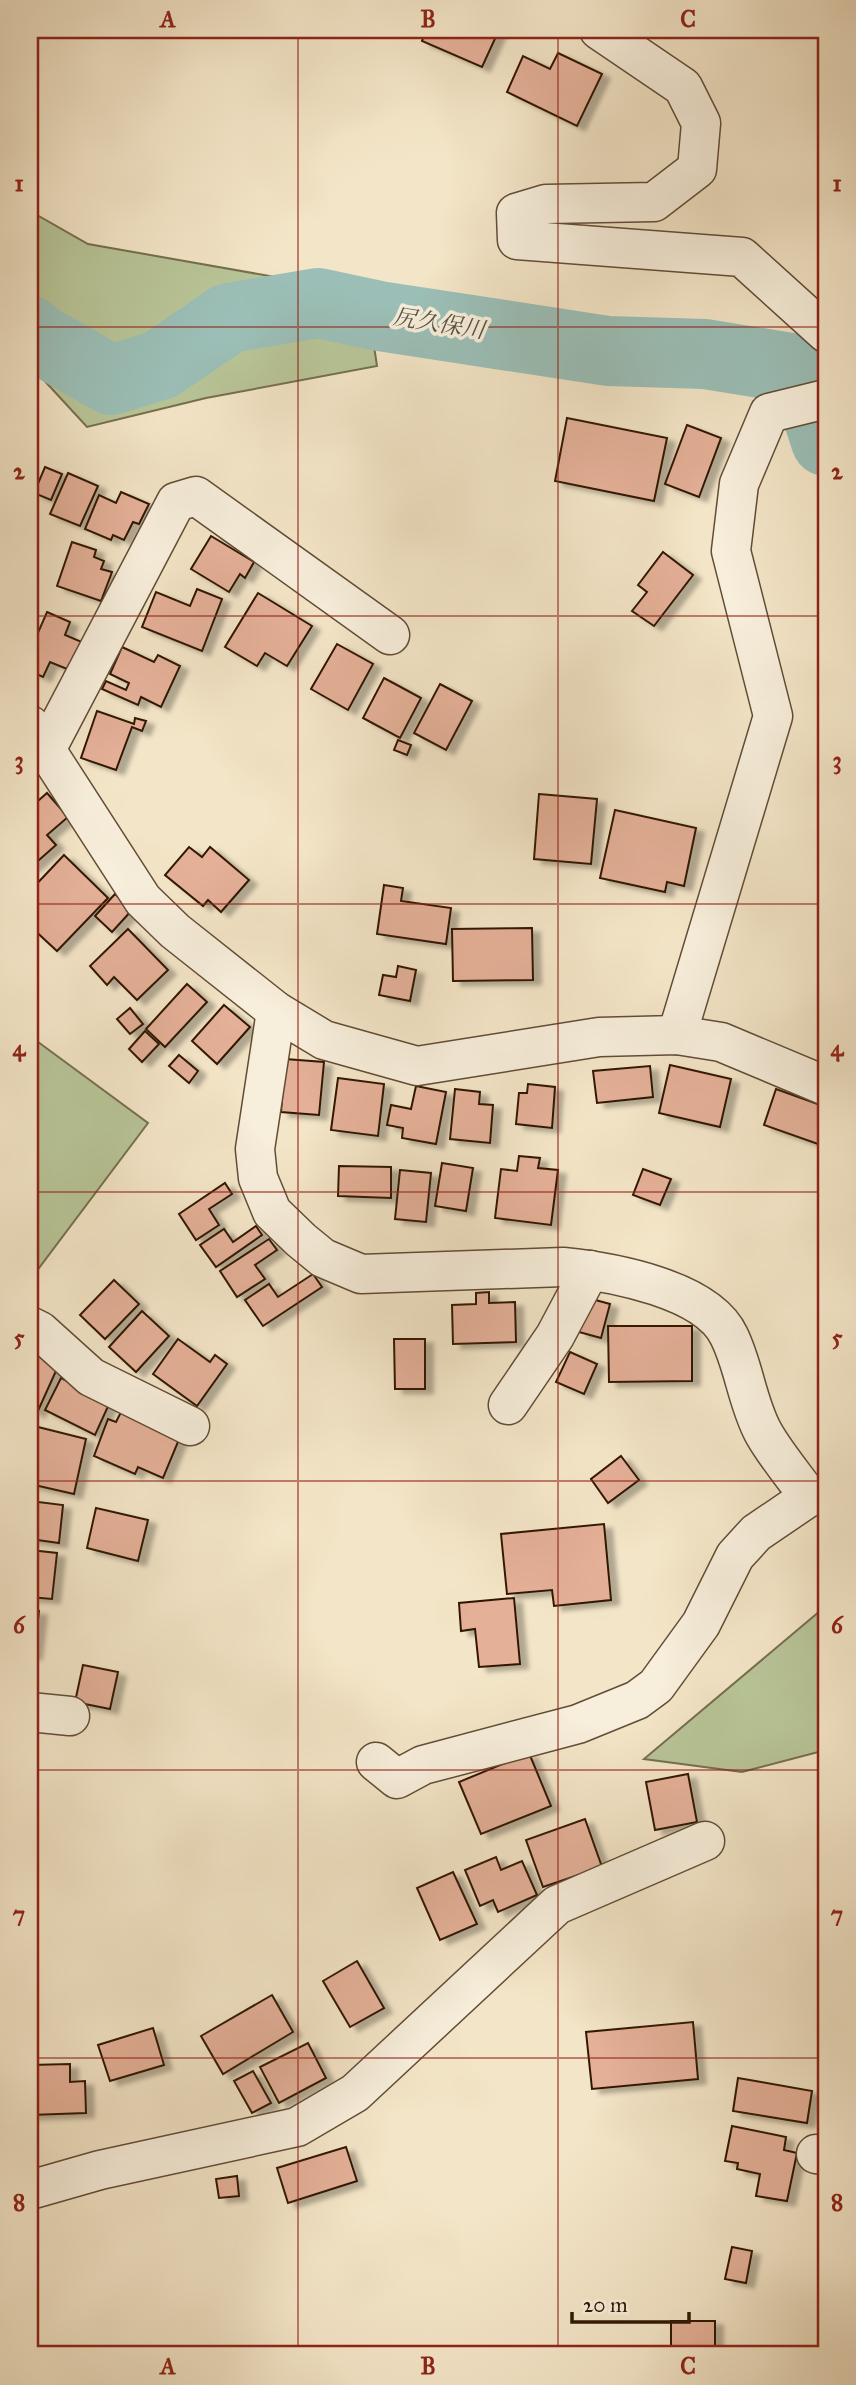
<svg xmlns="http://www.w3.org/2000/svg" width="856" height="2385" viewBox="0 0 856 2385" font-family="'IM FELL Great Primer','Noto Serif JP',serif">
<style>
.green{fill:#b8c598;stroke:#756f4e;stroke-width:2}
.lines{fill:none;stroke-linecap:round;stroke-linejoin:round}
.river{stroke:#9bbfb7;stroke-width:70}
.building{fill:#e4b098;stroke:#321905;stroke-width:2;filter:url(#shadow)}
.minor-casing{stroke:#624c36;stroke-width:41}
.minor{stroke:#f7eedb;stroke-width:38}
.grid{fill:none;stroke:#8f2418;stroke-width:2;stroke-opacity:0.55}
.labels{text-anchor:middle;stroke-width:7;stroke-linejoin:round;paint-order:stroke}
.water-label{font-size:23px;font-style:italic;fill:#575343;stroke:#f7eedb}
.neatline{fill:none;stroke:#8f2418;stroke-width:2.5}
.grid-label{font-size:23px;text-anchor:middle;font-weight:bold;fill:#8f2418}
</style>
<defs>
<filter id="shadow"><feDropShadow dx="8" dy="4.5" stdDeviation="2" flood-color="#0004"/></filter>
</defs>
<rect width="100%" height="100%" fill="#f3e5c7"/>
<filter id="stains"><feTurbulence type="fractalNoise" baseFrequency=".00286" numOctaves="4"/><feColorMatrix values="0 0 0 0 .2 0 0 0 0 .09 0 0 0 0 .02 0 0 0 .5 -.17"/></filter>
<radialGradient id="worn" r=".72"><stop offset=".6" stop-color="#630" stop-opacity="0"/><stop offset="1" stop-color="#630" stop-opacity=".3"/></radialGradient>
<g class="green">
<path d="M30,211L88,244L366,293L377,366L206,398L87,427L30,365Z"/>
<path d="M30,1024L34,1039L148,1123L30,1280Z"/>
<path d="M826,1606V1750L742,1772L644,1759Z"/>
</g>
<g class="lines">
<path class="river" d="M30,331L31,334L111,380L160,365L229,318L318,303L379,316L608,351L705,354L803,370L826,441"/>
</g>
<g class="building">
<path d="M426,30H499L482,67L422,41Z"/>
<path d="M558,53L602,74L577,126L507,92L523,56L550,69Z"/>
<path d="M567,418L667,438L654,501L555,481Z"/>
<path d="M687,425L721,438L699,497L665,484Z"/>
<path d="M45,467L62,474L51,500L34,493Z"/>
<path d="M68,473L98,486L80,526L50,514Z"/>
<path d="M121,492L149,504L139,524L133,522L124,540L113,535L111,540L85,529L99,495L116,503Z"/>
<path d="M211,536L254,562L245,578L240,574L229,592L191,569Z"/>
<path d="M72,542L96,550L94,557L104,561L101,569L112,572L101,601L57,586Z"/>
<path d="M663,552L693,575L654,626L632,611L647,592L638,585Z"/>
<path d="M197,589L222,599L202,651L142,627L156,592L190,606Z"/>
<path d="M258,593L312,626L287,666L265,653L257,666L225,647Z"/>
<path d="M47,612L70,622L65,635L84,643L72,671L50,662L43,677L30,671V651Z"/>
<path d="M337,644L373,664L348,710L311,689Z"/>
<path d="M122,647L154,662L158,655L180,666L161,707L141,697L138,705L102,689L106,681L126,690L129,683L110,674Z"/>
<path d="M384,678L421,698L400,738L363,718Z"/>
<path d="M440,684L472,701L446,750L414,733Z"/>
<path d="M97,711L134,724L135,718L146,721L142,731L132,727L116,770L81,758Z"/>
<path d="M398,740L411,745L407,755L394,750Z"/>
<path d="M47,793L68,817L47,835L56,845L30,868V808Z"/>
<path d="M539,794L597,799L591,864L534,859Z"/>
<path d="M615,810L696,828L684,886L667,882L665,892L600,878Z"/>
<path d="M189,847L202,857L210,847L249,880L221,912L208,900L203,906L165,875Z"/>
<path d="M64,855L108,898L57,951L30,926V891Z"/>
<path d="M384,885L403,888L401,901L451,908L446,944L377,934Z"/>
<path d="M115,894L132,910L112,932L95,916Z"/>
<path d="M532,928L533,980L453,981L452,929Z"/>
<path d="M128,929L168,970L137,1000L114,977L107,985L90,966Z"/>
<path d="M398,966L416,970L410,1001L379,995L383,975L396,977Z"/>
<path d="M187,984L207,1002L165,1047L146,1029Z"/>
<path d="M224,1005L250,1027L217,1064L192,1041Z"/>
<path d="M130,1008L143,1024L130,1034L117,1019Z"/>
<path d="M145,1031L159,1044L142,1062L129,1049Z"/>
<path d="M179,1055L198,1071L189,1083L169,1066Z"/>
<path d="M285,1059L324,1062L319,1115L281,1112Z"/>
<path d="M670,1065L731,1079L720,1127L659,1113Z"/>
<path d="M650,1066L653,1097L597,1103L593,1071Z"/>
<path d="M338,1078L384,1084L378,1136L331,1130Z"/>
<path d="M528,1084L555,1087L552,1128L516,1124L519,1093H527Z"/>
<path d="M416,1086L446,1092L436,1144L402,1138L403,1128L387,1125L391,1105L411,1109Z"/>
<path d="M455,1089L480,1092L479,1104L493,1105L490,1143L450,1139Z"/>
<path d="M776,1089L826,1107V1120L818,1144L764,1125Z"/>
<path d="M519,1156L540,1158L538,1168L558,1170L551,1225L495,1218L501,1169L517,1171Z"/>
<path d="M442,1163L473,1168L466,1211L435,1206Z"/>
<path d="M339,1166L391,1167V1198L338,1196Z"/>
<path d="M643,1169L671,1179L660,1205L633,1195Z"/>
<path d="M400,1170L431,1173L426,1222L395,1219Z"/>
<path d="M225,1183L232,1194L209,1209L219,1225L196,1240L179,1214Z"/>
<path d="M256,1226L262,1235L216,1267L200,1245L224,1229L233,1242Z"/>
<path d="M269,1239L277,1250L255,1265L265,1279L237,1297L220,1271Z"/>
<path d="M313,1274L322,1287L263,1326L245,1300L269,1284L278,1297Z"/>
<path d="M114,1280L139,1304L105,1339L80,1315Z"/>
<path d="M489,1292V1303L515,1302L516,1342L453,1344L452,1305L476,1304V1293Z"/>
<path d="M588,1298L610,1304L601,1338L579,1332Z"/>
<path d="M142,1311L169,1336L136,1372L109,1347Z"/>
<path d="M608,1326H692V1381L609,1382Z"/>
<path d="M30,1338L60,1362L37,1413L30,1409Z"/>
<path d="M178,1339L210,1362L215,1355L227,1364L197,1406L153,1374Z"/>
<path d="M394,1339H425V1389H395Z"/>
<path d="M570,1352L597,1364L584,1394L556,1382Z"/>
<path d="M61,1378L110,1402L95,1435L45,1410Z"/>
<path d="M121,1412L180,1437L163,1478L138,1467L135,1474L94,1456L108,1419L116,1422Z"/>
<path d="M30,1425L86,1439L74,1494L30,1484Z"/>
<path d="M621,1456L639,1480L608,1503L591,1479Z"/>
<path d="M30,1501L63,1505L59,1543L30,1539Z"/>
<path d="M96,1508L148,1520L138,1561L87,1548Z"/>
<path d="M604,1524L611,1600L554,1606L552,1590L507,1594L501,1534Z"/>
<path d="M30,1550L57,1553L52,1599L30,1597Z"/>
<path d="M514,1598L520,1664L479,1667L475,1629L461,1631L459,1603Z"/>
<path d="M30,1610L39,1611L34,1655L30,1654Z"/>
<path d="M83,1665L118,1672L110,1709L75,1702Z"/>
<path d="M529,1753L551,1806L481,1834L459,1782Z"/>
<path d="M688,1774L697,1822L655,1830L646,1782Z"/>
<path d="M585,1819L602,1867L543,1887L526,1840Z"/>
<path d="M496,1857L501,1870L522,1861L537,1895L498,1912L493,1900L480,1906L465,1870Z"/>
<path d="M453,1872L477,1924L440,1940L417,1888Z"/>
<path d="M357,1961L384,2008L350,2027L323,1981Z"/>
<path d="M272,1995L293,2032L223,2074L201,2036Z"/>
<path d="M693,2022L698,2079L592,2089L586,2032Z"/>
<path d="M153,2028L164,2065L110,2081L98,2045Z"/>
<path d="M308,2043L326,2078L279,2103L260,2067Z"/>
<path d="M70,2064V2082L85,2081L86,2113L30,2115V2065Z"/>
<path d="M253,2071L271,2103L252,2113L234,2081Z"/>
<path d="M738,2078L812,2091L807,2123L733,2111Z"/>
<path d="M732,2126L786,2137L784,2150L797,2153L787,2201L756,2196L760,2174L737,2169L738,2163L725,2161Z"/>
<path d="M346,2147L357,2181L288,2203L277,2168Z"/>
<path d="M237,2176L239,2196L219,2198L216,2179Z"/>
<path d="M732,2247L752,2251L746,2283L725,2279Z"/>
<rect x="671" y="2321" width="44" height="26"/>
</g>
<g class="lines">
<g class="minor-casing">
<g id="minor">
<path d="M599,30L683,87L701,123L697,169L654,202L546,204L516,213L517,240L742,257L826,333"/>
<path d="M30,725L143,900L175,931L276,1011L324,1040L417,1066L599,1037L677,1035L721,1042L826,1086"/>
<path d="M47,748L176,502L196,496L390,635"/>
<path d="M276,1011L255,1149L258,1178L272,1212L301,1240L323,1258L361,1274L563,1267C612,1272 707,1289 729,1336C744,1366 747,1402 763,1432C775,1454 794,1476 809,1497"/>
<path d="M677,1035L773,716L731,551L739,484L769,413L826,399"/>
<path d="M30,1326L40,1331L91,1377L190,1426"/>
<path d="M508,1405L555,1336L590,1270"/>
<path d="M30,1712L70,1716"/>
<path d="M376,1762L397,1779L423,1765L578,1724L637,1700L656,1686L701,1624L735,1556L756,1533L809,1497L826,1495"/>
<path d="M816,2154L826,2155"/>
<path d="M30,2190L100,2170L297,2127L355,2093L557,1905L705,1841"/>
</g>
</g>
<use href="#minor" class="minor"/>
</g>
<path class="grid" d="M298,30V2355M558,30V2355M30,327H826M30,616H826M30,904H826M30,1192H826M30,1481H826M30,1770H826M30,2058H826"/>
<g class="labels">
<g class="water-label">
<text transform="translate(439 323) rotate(9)" y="8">尻久保川</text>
</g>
</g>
<rect width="856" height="2385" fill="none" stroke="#f3e5c7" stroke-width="77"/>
<path d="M572 2312v10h117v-10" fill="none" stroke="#321905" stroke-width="3.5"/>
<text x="583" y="2312" font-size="21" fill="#321905" stroke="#f7eedb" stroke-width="5" paint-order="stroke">20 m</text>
<rect x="38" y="38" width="780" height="2308" class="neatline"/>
<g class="grid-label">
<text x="168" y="27">A</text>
<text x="428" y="27">B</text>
<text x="688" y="27">C</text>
<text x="19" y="191">1</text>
<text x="837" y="191">1</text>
<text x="19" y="479">2</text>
<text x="837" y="479">2</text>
<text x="19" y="768">3</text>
<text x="837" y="768">3</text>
<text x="19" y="1056">4</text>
<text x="837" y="1056">4</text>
<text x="19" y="1345">5</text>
<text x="837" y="1345">5</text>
<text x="19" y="1633">6</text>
<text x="837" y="1633">6</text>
<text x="19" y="1922">7</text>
<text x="837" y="1922">7</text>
<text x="19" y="2210">8</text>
<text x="837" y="2210">8</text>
<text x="168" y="2374">A</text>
<text x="428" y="2374">B</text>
<text x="688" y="2374">C</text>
</g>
<rect width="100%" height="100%" filter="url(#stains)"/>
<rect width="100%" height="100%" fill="url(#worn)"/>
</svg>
